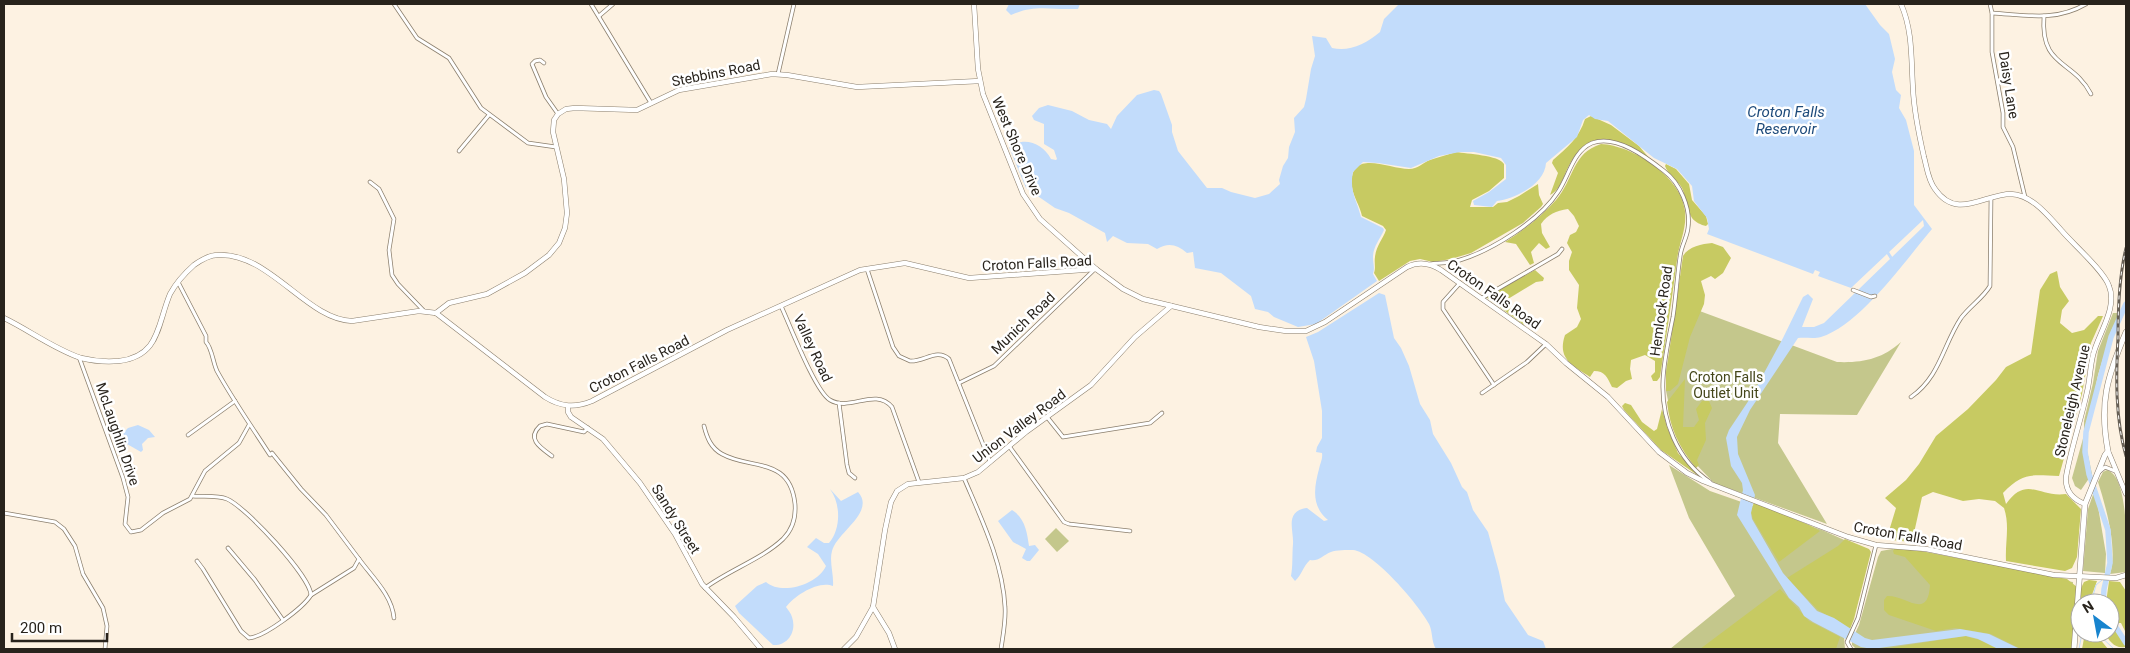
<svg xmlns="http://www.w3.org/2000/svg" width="2130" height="653" viewBox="0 0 2130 653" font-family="Roboto,sans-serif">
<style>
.green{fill:#c4c78c}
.forest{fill:#c7ca62}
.water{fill:#c2dcfb}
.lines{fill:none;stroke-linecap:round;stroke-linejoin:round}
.stream{stroke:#c2dcfb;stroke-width:1}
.canal{stroke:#c2dcfb;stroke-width:3}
.river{stroke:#c2dcfb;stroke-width:5.5}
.minor-casing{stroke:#8b7f6d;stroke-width:4.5}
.tertiary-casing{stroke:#8b7f6d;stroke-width:5.5}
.secondary-casing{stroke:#8b7f6d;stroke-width:5.5}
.primary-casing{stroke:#8b7f6d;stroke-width:6}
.minor{stroke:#fff;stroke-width:3}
.tertiary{stroke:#fff;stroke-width:4.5}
.secondary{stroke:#fff;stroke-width:4.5}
.primary{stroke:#fff;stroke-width:5}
.rail-casing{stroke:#665f55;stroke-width:3}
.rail{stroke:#fff;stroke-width:1;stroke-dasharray:4;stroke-linecap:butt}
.labels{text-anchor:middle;stroke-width:5;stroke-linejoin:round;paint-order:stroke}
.street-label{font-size:14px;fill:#28231c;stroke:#fff}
.park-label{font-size:14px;fill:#44461a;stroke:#fff}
.water-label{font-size:15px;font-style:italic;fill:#1d4a7a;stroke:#fff}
</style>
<rect width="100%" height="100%" fill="#fdf2e2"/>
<g class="green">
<path d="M1678,303L1837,362C1863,363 1882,359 1901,342L1857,415L1780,414L1778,443L1827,524L1714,483L1691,459L1669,405L1666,391V371Z"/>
<path d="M2113,313H2121L2112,329L2098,375L2088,425L2085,441L2092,474L2081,490L2075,486L2072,478L2084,435V421L2093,383L2098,351Z"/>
<path d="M1669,465L1710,491L1822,530L1869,551L1852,618L1844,636L1845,649H1670L1735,596L1689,518Z"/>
<path d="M2107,470C2130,477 2126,552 2126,572L2110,574C2118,549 2106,507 2098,482L2103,472Z"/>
<path d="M2095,489L2106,554L2105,573L2083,571L2088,509Z"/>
<path d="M1056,528L1069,541L1057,552L1045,539Z"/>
<path d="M1892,549L1912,551L2025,575L2073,582L2067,649H1856L1852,645V640L1859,625L1878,557L1881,551Z"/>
</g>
<g class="forest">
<path d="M1591,116L1611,125L1639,146L1650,159C1611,137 1587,124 1565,174C1562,182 1557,192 1550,195L1558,173L1552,163L1553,160C1568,147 1579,138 1585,119Z"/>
<path d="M1601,144C1632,145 1682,177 1685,211C1687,229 1679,243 1677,260C1672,299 1666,338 1660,377L1657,381H1653L1651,376L1655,372V361L1645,355L1631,360L1630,369L1632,379L1626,381L1617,388L1612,387C1607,377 1605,371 1594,371L1590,377C1572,365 1557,359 1565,335L1577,327L1581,319L1577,308L1579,285L1569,270V261L1572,252L1567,243L1570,235L1576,232L1579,226L1574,216L1568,209C1556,211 1548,214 1541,224L1542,233L1550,247L1546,249L1539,243L1531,252L1534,263L1530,265L1516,244L1505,242C1524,230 1541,217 1556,200C1574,179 1572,153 1601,144Z"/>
<path d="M1456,152C1467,154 1499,155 1504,164V178L1489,191L1472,200L1470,207H1493L1498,203L1507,202L1519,196L1538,184L1539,195L1543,204L1541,207L1523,223L1471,253L1451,259L1433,262L1420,259L1410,261L1379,281L1374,273C1376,267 1374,263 1375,257C1376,246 1383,239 1386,230L1383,226L1362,216C1360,206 1353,196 1352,187C1348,147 1389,169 1409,169C1418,169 1422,163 1430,160C1438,157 1448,155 1456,152Z"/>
<path d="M1666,164L1676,169L1689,184L1692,200L1706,216L1708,224L1706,226C1701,225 1695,222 1692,218C1687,210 1686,197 1682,188C1677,180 1668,174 1665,166Z"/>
<path d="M1712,243L1723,247L1731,258L1723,273L1715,279L1711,276L1701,281L1705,295L1704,304L1690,337L1678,384L1670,391H1666V374L1683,256C1689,246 1702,244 1712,243Z"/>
<path d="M1535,270L1544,278L1543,281L1536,282L1503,302L1525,320L1524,325L1486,297Z"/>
<path d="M2057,271L2060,287L2069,301L2062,310L2060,323L2072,333L2084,330L2098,316H2103L2091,343L2082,394L2059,476C2031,475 2023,472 2003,493L2006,504C2027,475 2039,498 2066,494L2081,509L2077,557L2072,568L2065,571L2006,561C2005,542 2010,526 2004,508L1995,501L1979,499L1963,501L1933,492L1922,497L1912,542L1891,540L1889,531L1896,508L1885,498L1906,480L1919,464L1936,436L1968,409L1996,380L2006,367L2031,354L2040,290L2050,274Z"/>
<path d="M1685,379L1683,427H1694L1699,420L1696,409L1702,401H1709L1712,408L1705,423L1706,440L1697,460L1699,465L1696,468C1679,447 1670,429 1667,402Z"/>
<path d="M1625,403L1631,405L1642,422L1654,431L1657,429L1662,409L1667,427L1678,453L1700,477L1661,450L1624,410L1622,406Z"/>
<path d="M1754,502L1809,525L1820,531L1779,562L1753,519L1751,512Z"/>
<path d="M1845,539L1869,549L1871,552L1854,619L1850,629L1818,610L1787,578L1838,546Z"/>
<path d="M1895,548L1921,551L2067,579L2077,587L2072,649H2021L1991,634L1955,628L1936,631L1889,615L1884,610V600L1887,596C1906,595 1928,621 1930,585L1905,557L1894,554L1893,551Z"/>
<path d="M2089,580L2097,581L2089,603H2081V588L2084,582Z"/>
<path d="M2109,581L2120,582L2126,591V633L2121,623H2116L2110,615V603H2106Z"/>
<path d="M1780,589L1809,621L1840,637L1836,649H1700Z"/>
<path d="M2110,621L2126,646L2125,647C2115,649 2109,641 2105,633H2110Z"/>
<path d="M2085,633H2095L2108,649H2082Z"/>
<path d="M1965,636L1987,642L1999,649H1883Z"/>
</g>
<g class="water">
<path d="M1009,4H1080L1078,9H1074C1050,10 1035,4 1011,15L1006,10Z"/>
<path d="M1399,4H1865L1880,25L1889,34L1895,59L1892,72L1896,90L1901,95L1899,108L1906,120L1914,151V205L1932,229C1905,261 1860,325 1821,337C1814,339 1805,337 1798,338L1750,410L1737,437L1738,454L1755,495L1751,513L1752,519L1783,573L1817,611L1834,618L1865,638L1872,640L1960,629L1989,634L2020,649H1998L1978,639L1966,636L1872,649L1861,647L1813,622L1804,616L1799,607L1789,598L1737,515L1743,490L1742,483L1731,466L1726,438L1729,430L1751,397L1783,338L1803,297L1808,294L1813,299L1802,327H1814L1824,323L1924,226L1923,220L1851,288L1818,276L1820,272L1815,270L1813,274L1707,234L1709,229L1707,218L1694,201L1692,186L1677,169L1654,158L1608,121L1595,119L1589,115L1583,120L1577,137L1546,163C1545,184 1515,199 1497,201L1492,207L1474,205L1473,201L1489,192L1506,179V165L1501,158L1474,152H1460L1439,156L1411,168L1378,163L1363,162L1353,172C1349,191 1357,200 1361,217L1383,228L1384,230C1380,239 1373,247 1373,257C1373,264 1375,267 1373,274L1377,281L1316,324L1298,327L1274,317L1268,312L1255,309L1251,296L1221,273L1195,268L1193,252L1187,253C1177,245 1169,242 1157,249L1148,244L1127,243L1113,236L1107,242L1105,233L1069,213L1055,208L1026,188L1009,147C1024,136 1043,143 1051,159L1056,160L1057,159L1054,150L1044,144V124L1034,120L1032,116L1039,108L1048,105L1072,111L1089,120L1107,124L1111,129L1117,116L1137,95L1154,90L1159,91L1161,94L1172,125V132L1178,151L1207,188H1222L1231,192L1255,198L1269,194L1280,184L1279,180L1283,166L1288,158L1289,147L1295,132L1294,118L1304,107L1306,99L1311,69L1315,56L1312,36L1326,38L1332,48C1349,52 1366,44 1380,32L1384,19Z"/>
<path d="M1379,293L1385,295L1394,338L1401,348L1409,366L1420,404L1430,420L1433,434L1451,463L1462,487L1467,492L1473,510L1488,532L1499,572L1505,601L1528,635L1543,641L1546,649H1436C1431,641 1433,632 1429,624C1419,605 1374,552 1353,550C1347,550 1336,550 1331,552C1323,555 1318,562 1310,560C1303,566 1302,575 1295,581L1291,576C1293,566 1292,555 1293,544C1294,530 1284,511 1307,508L1324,521L1328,520C1311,506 1314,488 1319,469C1320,463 1323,459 1322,453L1316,452L1317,447L1322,438V411L1314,361L1306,337L1318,332Z"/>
<path d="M138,425L149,430L155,437L148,438L142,444L143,450L141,452L127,444L123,433L128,428Z"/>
<path d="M830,489L841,501L858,492C876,512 837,532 832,551C829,561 834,575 833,586C819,580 795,595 786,607C788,610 791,613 792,617C797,631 788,646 773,645L739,613L735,606L757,586L766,582C782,596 818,584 826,566L818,554L807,547L816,538L824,543H829C841,529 841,504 830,489Z"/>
<path d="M1012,510C1025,518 1027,532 1029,546L1035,545L1039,550L1030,561H1027L1022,558L1026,549L1013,542L998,521Z"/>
</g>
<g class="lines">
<g class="stream">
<path d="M2091,603L2096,585L2102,580"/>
<path d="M2097,633L2114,649"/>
<path d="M2079,649L2082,633"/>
</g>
<path class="canal" d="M1888,253L1893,261"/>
<g class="river">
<path d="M2103,603L2104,589L2110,563L2108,530L2089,474L2085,452L2086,432L2111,337L2126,304"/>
<path d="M2110,618L2126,643"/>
</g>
<g class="minor-casing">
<g id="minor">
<path d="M394,4L417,38L449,58L481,108L528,143L556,147"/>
<path d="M591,4L651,103"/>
<path d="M1990,4L1992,13V52L2003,113V127L2013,147L2025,197"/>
<path d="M1992,13C2026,15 2055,22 2086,4"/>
<path d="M599,16L613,4"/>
<path d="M2044,16C2040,68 2073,59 2091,94"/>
<path d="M544,63L540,60L535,61L532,64L546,97L558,114"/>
<path d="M778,74L794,4"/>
<path d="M459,151L489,115"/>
<path d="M370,182L379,189L394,219L389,250L392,275L398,284L424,311"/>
<path d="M1430,264C1440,263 1451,263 1460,260C1493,250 1540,220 1558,192C1569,176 1573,151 1592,143C1616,134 1646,157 1664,171C1680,183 1691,208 1688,228C1687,238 1681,246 1680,257C1677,277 1676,297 1673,317C1669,337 1664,359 1663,380C1661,420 1677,460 1710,482"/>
<path d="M867,269L893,347L899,356L910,361C924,362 937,348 949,359L990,462"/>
<path d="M178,282L206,336V342C212,348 213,363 217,371C233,400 252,427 270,455L272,453L301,489L326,515L359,559L354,568L311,595"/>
<path d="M1460,283L1443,302V309L1494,385"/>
<path d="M1853,290L1871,297L1875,296"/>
<path d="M1482,298L1558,254L1562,249"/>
<path d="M781,306C790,325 815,391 830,400C850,412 875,387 892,407L919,482"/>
<path d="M79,357L123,478L128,497L125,524L131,532L141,530L163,513L190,499L205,471L239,443L249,425"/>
<path d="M959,383L994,366L1095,269"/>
<path d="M1482,393L1527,362L1546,344"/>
<path d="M1911,397C1940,377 1943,345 1961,318C1970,306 1983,298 1990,286L1991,199"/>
<path d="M839,403L847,465L849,473L855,478"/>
<path d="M1047,417L1063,437L1150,423L1162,413"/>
<path d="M704,426C707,438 711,448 722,454C750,470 790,456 795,504C796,517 792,530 783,539C762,559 729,570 705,588"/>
<path d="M188,435L235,401"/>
<path d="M1009,446L1064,522L1069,524L1130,531"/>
<path d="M552,456C541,448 526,439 540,426L547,424L584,432L588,428"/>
<path d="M2099,472L2105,467L2115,471"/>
<path d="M964,478C981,518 1003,563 1005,607C1006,621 1003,635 1001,649"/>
<path d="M193,496C204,497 217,495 227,499C246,507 310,576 311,595C303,608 264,637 249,638L241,631L203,569L197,561"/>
<path d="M4,513L55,522L64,529L75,546L83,574L103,608L107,626L105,649"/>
<path d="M228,548L255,580L283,620"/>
<path d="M359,559C372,577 392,595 394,618"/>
<path d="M1851,649L1847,642L1858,618L1876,545"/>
</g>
</g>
<g class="tertiary-casing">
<g id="tertiary">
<path d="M974,4L978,69L983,94L1023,194L1040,219L1096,269L1123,289L1143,299L1259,327L1286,331H1306L1325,322L1407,267C1419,261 1430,263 1441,270L1546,344L1566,363L1608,397L1659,452L1687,473L1703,481L1848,537L1876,545L1926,549L2054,575L2116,578L2126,575"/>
<path d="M1901,4C1913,31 1911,60 1913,89C1914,112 1919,135 1924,157C1927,168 1928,180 1935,189C1957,221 1984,194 2011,194C2033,195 2049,217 2062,231C2073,244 2104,271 2109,286C2118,308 2098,334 2093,355C2090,367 2090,380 2087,392C2081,420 2071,448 2066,477C2065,491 2072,499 2085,504"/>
<path d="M436,313L449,303L487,294L525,273L549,255L559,243L565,228L567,213L564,179L553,132L554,120L558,114L566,109L575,108L637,110L679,90L772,74L787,75L857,87L980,81"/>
<path d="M4,318C29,330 54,349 81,358C93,361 107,362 119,361C160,356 157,325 170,294C176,283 185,273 194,265C201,260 209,255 218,255C269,252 307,320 352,321L419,311L436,313L545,397C561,407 575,408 592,401L727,330L860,270L905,263L969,278L1096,269"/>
<path d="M568,406V412L571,417L603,439L640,483L675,534L702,584L734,617L761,649"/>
<path d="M873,607L889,633L895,649"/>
<path d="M844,649L856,637L873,607L885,530L891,502L897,491L908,484L964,478L978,472L1026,432L1091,385L1135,337L1171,306"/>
</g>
</g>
<g class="secondary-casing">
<path id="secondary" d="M2108,451L2126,494"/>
</g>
<g class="primary-casing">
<path id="primary" d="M2074,649L2085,504L2105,455L2108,451C2099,403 2107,377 2126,332"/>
</g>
<use href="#minor" class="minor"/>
<use href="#tertiary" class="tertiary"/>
<use href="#secondary" class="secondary"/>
<use href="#primary" class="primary"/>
<g class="rail-casing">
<path id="rail" d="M2126,248C2119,277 2118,307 2118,337C2116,377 2115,417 2126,456"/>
</g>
<use href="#rail" class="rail"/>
</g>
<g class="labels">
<g class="street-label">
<text transform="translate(716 73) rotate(-11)" y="5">Stebbins Road</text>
<text transform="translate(2009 85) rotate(81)" y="5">Daisy Lane</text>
<text transform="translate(1017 146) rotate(67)" y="5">West Shore Drive</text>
<text transform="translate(1037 263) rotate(-3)" y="5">Croton Falls Road</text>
<text transform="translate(1494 294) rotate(35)" y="5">Croton Falls Road</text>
<text transform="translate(1661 311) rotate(-82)" y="5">Hemlock Road</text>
<text transform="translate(1023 323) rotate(-44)" y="5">Munich Road</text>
<text transform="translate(813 348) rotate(65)" y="5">Valley Road</text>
<text transform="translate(639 364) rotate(-27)" y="5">Croton Falls Road</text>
<text transform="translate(2072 401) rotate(-77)" y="5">Stoneleigh Avenue</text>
<text transform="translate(1019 426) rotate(-37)" y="5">Union Valley Road</text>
<text transform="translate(118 434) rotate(71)" y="5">McLaughlin Drive</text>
<text transform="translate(676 519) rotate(58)" y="5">Sandy Street</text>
<text transform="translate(1908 536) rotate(10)" y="5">Croton Falls Road</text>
</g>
<g class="park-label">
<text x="1726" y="382">Croton Falls<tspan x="1726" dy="16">Outlet Unit</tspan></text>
</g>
<g class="water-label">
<text x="1786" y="117">Croton Falls<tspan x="1786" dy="17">Reservoir</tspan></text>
</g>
</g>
<rect width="2130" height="653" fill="none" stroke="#28231c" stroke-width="10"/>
<g transform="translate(2095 618) rotate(328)"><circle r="24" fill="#ffffff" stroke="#a9a7a4"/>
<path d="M0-4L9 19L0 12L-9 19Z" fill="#1884ce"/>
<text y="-8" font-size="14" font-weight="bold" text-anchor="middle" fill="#28231c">N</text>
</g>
<path d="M12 633v8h95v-8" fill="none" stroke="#28231c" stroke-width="2.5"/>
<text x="20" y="633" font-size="15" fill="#28231c" stroke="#ffffff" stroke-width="4" paint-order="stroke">200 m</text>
</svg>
